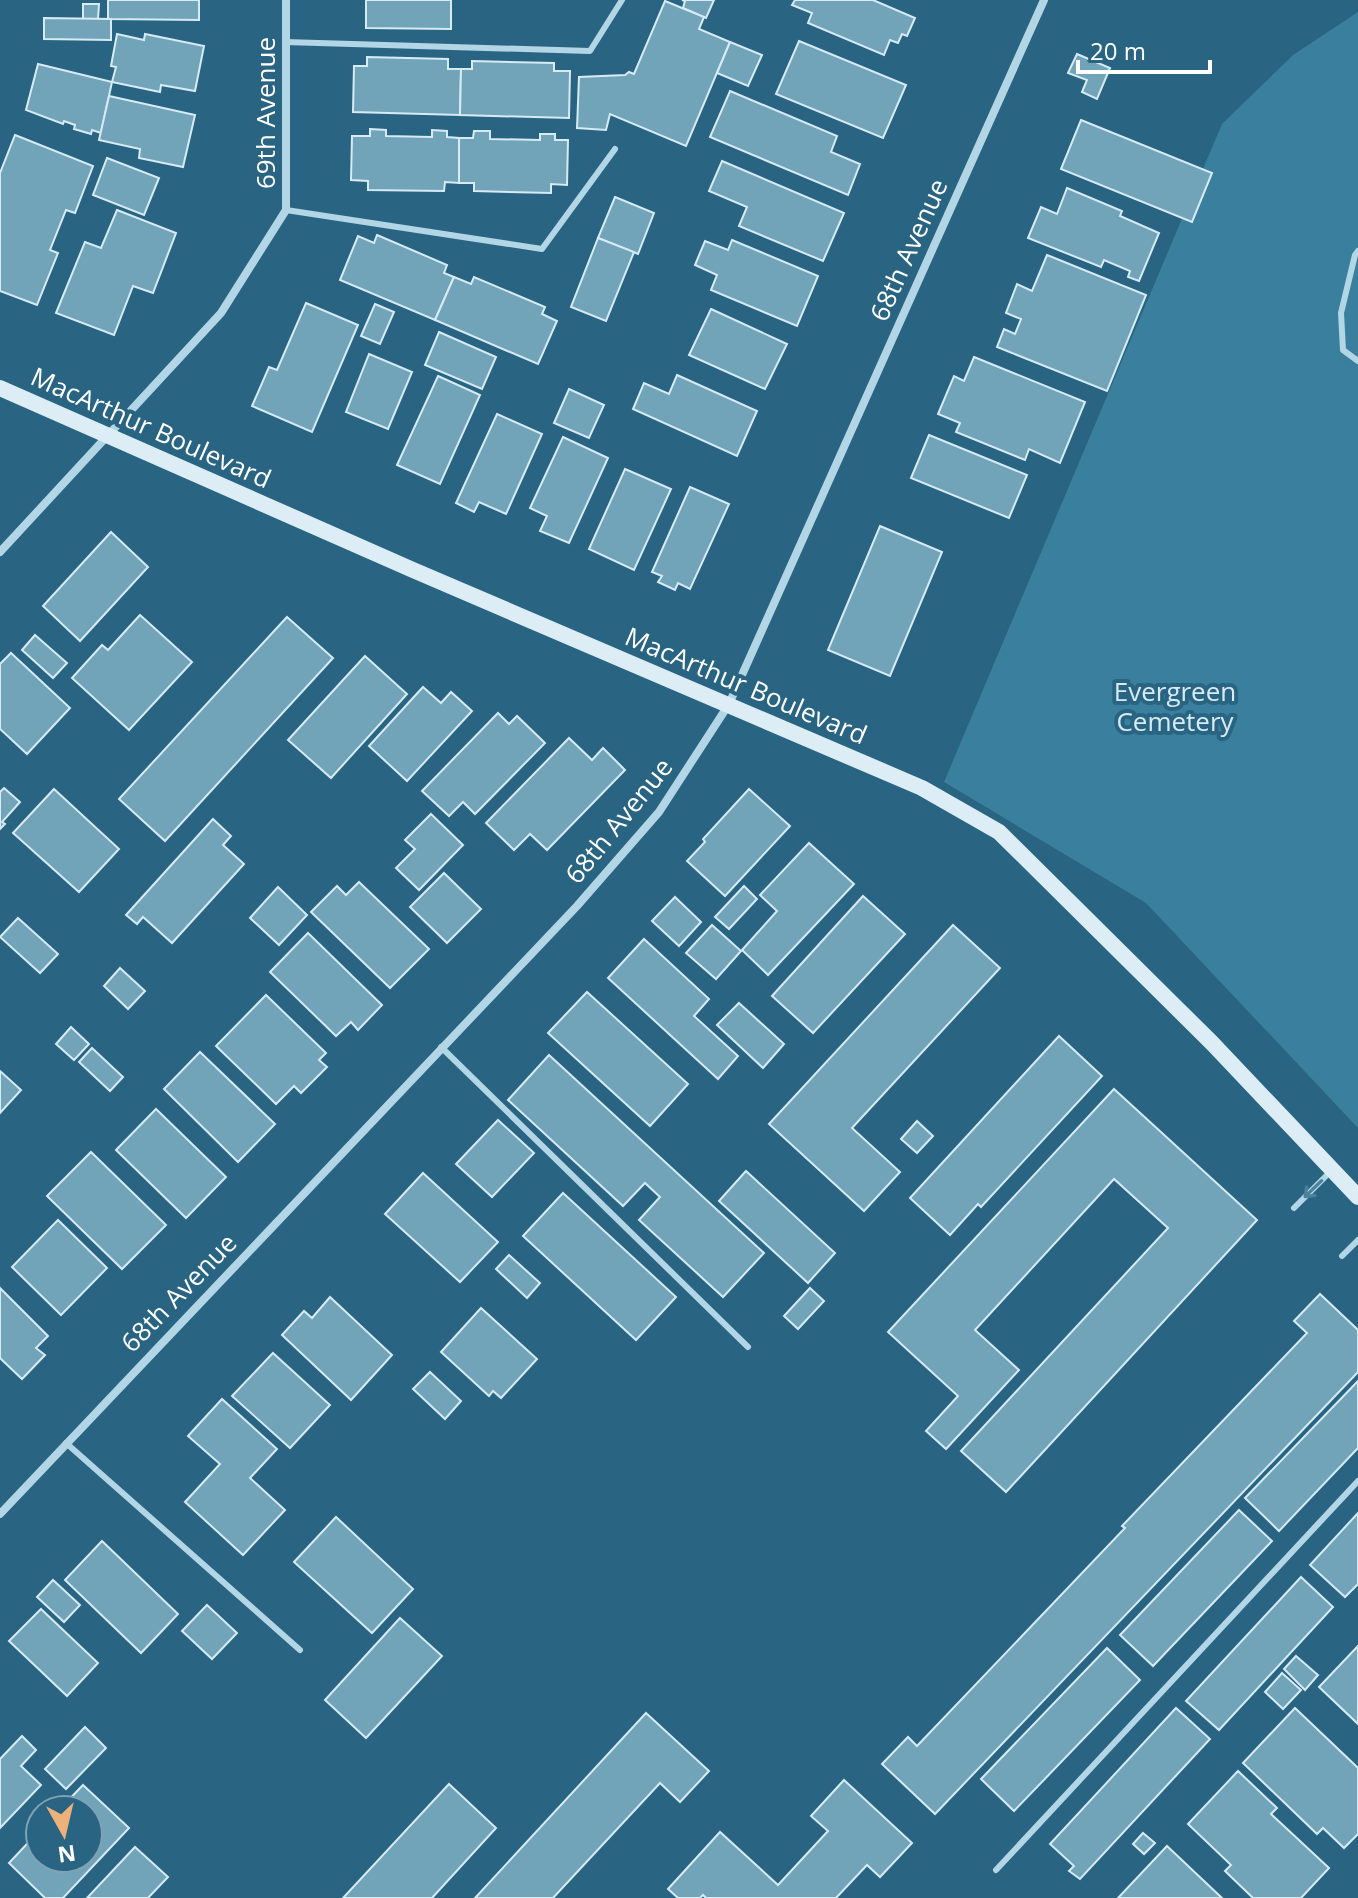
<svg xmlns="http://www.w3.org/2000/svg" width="1358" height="1898" viewBox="0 0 1358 1898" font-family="'Open Sans',sans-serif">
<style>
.green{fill:#3a7f9d}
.building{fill:#71a3b9;stroke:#d6ebf5;stroke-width:2}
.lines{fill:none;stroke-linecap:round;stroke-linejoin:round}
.service{stroke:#b3d6e6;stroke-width:6}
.minor{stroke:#b3d6e6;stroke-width:8}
.secondary{stroke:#dcedf6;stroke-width:16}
.oneway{stroke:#4c819b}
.labels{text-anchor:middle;stroke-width:8;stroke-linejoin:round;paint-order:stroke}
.street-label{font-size:26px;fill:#fff;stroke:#296582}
.park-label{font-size:26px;fill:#d6ebf5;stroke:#296582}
</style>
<rect width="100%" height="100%" fill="#296582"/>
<path class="green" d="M1358,12V1128L1146,903L944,782L1222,124L1293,55Z"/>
<g class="building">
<path d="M108,0H199V20L108,19Z"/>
<path d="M366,0H451V29L366,28Z"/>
<path d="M682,0H714L706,18L683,8L685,1Z"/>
<path d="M795,0H873L915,18L907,36L902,34L898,43L890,40L884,55L808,23L812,13L792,5Z"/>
<path d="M665,1L704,17L699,29L730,42L686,146L610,114L606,130L577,128L579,77L625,75L629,72L634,74Z"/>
<path d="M83,4H99L98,19H83Z"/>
<path d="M44,18L111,19V40L44,39Z"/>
<path d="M117,34L144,40L145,34L204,46L195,91L161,85L160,92L112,82L116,67L111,66Z"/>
<path d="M799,41L906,85L883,138L776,94Z"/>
<path d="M730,42L762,55L748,86L717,73Z"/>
<path d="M1077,54L1110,68L1097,99L1082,92L1087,80L1068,73Z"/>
<path d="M367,57L448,59V69H461L460,115L353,112L354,66H367Z"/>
<path d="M472,61L554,63V71H570L569,118L460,115L461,69H472Z"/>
<path d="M38,64L112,82L101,133L92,130L91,134L74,129L75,125L64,121L63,124L26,110Z"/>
<path d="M730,91L837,136L831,152L860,164L848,195L710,137Z"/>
<path d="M109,96L195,115L183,167L139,158L140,149L99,140Z"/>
<path d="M1081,120L1212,173L1192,222L1061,169Z"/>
<path d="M370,129L386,130V136L432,137V130L447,131V137L459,138V183L445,182L444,191L368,190V181L351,180L352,136H370Z"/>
<path d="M474,131H490V139L540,140V134H555V140H568L567,185L551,184V193L474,191V183H459V138H473Z"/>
<path d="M15,135L93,166L75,213L66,210L50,250L58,253L37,305L0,291V173Z"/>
<path d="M107,158L159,178L144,215L93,195Z"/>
<path d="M722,161L844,213L823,261L739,226L747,207L709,191Z"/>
<path d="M1067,188L1122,211L1120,216L1159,233L1139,281L1128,277L1130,271L1104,260L1101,267L1028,238L1041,207L1057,214Z"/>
<path d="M615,197L654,213L638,254L598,238Z"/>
<path d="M117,210L176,233L153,293L133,286L114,335L56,313L85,242L101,248Z"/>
<path d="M377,235L447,265L444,273L454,277L435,320L340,280L358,236L374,243Z"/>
<path d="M598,238L634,252L606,321L571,307Z"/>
<path d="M732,240L818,276L797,326L711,290L717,275L695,265L705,241L728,250Z"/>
<path d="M1047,255L1146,295L1107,391L997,347L1004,329L1015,334L1021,319L1006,313L1017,284L1032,291Z"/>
<path d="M454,277L471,284L474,277L545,307L542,314L557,321L538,364L435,320Z"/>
<path d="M306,303L358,325L312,432L252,406L269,367L277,370Z"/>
<path d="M375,304L394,312L380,344L361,336Z"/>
<path d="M711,309L787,344L765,389L689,355Z"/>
<path d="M439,332L496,357L482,389L425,365Z"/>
<path d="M369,354L412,372L388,429L346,412Z"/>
<path d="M974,357L1085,402L1060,463L1029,449L1025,460L956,432L960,423L938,414L954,376L964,381Z"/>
<path d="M677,375L757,411L737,456L633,409L644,383L669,394Z"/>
<path d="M438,376L480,395L440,484L397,465Z"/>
<path d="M569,389L604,405L589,438L554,423Z"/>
<path d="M497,414L542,434L506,514L479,502L474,512L456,503Z"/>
<path d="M929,435L1027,475L1009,518L911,478Z"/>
<path d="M563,437L608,458L569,543L540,531L547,516L530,508Z"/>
<path d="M625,469L671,489L634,570L589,549Z"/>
<path d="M690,487L729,504L690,589L678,583L675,590L658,582L662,576L652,572Z"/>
<path d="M880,526L942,552L890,676L828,650Z"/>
<path d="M111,532L148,567L80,641L43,606Z"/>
<path d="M140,615L192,662L129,730L72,678L102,645L108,650Z"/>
<path d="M287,617L333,658L165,841L119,799Z"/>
<path d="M35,635L67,663L53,678L22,650Z"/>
<path d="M11,653L70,708L27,754L0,729V664Z"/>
<path d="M365,656L407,694L331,778L288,740Z"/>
<path d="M423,687L441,703L451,692L472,711L407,781L369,746Z"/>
<path d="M498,713L509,724L517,716L545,743L475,814L463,802L449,816L422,791Z"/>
<path d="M569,738L592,760L603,748L625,770L547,850L530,834L514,850L486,823Z"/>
<path d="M4,788L20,802L2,822L5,824L0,829V792Z"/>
<path d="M54,789L119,849L79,892L13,833Z"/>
<path d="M749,789L790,826L725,896L687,861L705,842L703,839Z"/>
<path d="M431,814L463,845L419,890L396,868L415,849L405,840Z"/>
<path d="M213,819L231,836L223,845L244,864L172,943L143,917L137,924L126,915Z"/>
<path d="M809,843L854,884L768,975L742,950L777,911L760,895Z"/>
<path d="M444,873L481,909L447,943L410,907Z"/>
<path d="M359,882L429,949L390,988L311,912L337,886L346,895Z"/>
<path d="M744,886L757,899L729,929L715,917Z"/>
<path d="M278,887L307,915L279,945L250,918Z"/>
<path d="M863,896L905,934L813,1033L772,996Z"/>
<path d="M675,897L701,922L679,946L652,921Z"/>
<path d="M18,918L58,954L40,973L0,937Z"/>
<path d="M712,925L741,951L716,979L686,953Z"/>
<path d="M953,925L1000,968L852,1128L900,1172L864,1211L769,1124Z"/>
<path d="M308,933L382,1005L358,1030L351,1022L336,1036L270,972Z"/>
<path d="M644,939L709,999L694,1016L738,1056L718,1079L608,978Z"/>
<path d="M120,968L145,991L128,1009L104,986Z"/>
<path d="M587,992L688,1084L650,1126L548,1033Z"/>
<path d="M266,995L326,1053L319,1060L327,1067L301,1093L294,1086L276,1104L216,1046Z"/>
<path d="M739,1003L784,1044L763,1068L717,1025Z"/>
<path d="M71,1027L89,1044L74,1060L56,1044Z"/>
<path d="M1059,1036L1102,1076L981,1207L978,1204L950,1235L910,1198Z"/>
<path d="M92,1048L123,1077L110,1091L79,1062Z"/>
<path d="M200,1052L275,1124L238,1162L164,1089Z"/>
<path d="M549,1055L764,1253L723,1297L639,1220L660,1197L645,1183L623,1206L508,1100Z"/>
<path d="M0,1071L21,1090L0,1113Z"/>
<path d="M1114,1089L1257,1220L1006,1492L961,1451L1168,1228L1114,1179L975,1330L1019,1370L946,1449L926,1431L958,1396L888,1332Z"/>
<path d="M156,1109L226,1177L186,1218L116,1150Z"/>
<path d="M498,1120L534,1153L492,1197L456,1164Z"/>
<path d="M917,1121L933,1136L917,1153L901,1139Z"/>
<path d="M91,1152L166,1225L122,1269L47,1196Z"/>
<path d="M746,1171L835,1253L808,1283L719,1201Z"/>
<path d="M423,1173L498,1242L460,1282L385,1214Z"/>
<path d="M563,1193L676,1297L636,1340L523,1236Z"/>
<path d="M58,1220L107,1268L61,1315L12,1267Z"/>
<path d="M509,1255L540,1283L527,1298L496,1269Z"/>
<path d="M0,1288L48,1336L36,1348L45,1355L22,1379L0,1358Z"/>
<path d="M810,1288L824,1301L798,1329L784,1316Z"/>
<path d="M1320,1294L1358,1330V1372L935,1814L882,1764L908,1737L917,1746L1125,1528L1122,1526L1307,1333L1294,1321Z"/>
<path d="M330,1297L392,1355L351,1400L282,1335L304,1311L312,1318Z"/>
<path d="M481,1308L537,1359L501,1398L493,1391L489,1396L441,1352Z"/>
<path d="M273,1353L330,1405L290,1448L232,1396Z"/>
<path d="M430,1372L461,1401L445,1419L413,1389Z"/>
<path d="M1358,1381V1448L1279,1531L1245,1498Z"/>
<path d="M222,1399L277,1449L250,1478L285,1510L243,1555L185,1502L220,1464L188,1436Z"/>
<path d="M1239,1510L1272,1541L1153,1666L1120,1635Z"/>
<path d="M1358,1513V1584L1345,1597L1310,1565Z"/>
<path d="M336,1517L413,1589L372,1633L294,1562Z"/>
<path d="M102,1541L178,1614L141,1653L65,1580Z"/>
<path d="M1301,1577L1333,1607L1219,1730L1186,1701Z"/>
<path d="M53,1580L80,1605L64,1622L37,1597Z"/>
<path d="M207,1605L237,1633L212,1659L182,1631Z"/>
<path d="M41,1609L98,1663L67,1696L9,1641Z"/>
<path d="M400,1618L442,1656L366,1738L325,1700Z"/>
<path d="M1358,1646V1724L1319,1687Z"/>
<path d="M1107,1648L1140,1680L1014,1811L981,1779Z"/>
<path d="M1296,1656L1318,1675L1305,1690L1284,1669Z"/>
<path d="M1282,1673L1301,1690L1283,1709L1265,1692Z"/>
<path d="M1176,1708L1210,1739L1080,1879L1069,1871L1074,1866L1050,1844Z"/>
<path d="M1295,1708L1358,1768V1834L1344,1848L1323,1828L1317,1834L1243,1763Z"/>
<path d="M646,1713L709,1771L680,1802L660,1783L553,1898H475Z"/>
<path d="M85,1727L106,1748L66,1789L45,1769Z"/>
<path d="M22,1736L36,1750L21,1766L41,1785L0,1828V1759Z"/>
<path d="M1238,1771L1277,1808L1271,1814L1329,1868L1301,1898H1253L1225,1871L1231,1865L1188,1824Z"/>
<path d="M844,1780L912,1843L880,1877L867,1865L836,1898H706L703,1895L700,1898H678L668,1889L720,1832L778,1885L828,1831L811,1816Z"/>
<path d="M449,1784L496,1828L432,1898H343Z"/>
<path d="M83,1785L129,1828L63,1898H45L9,1863L40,1830V1858H88V1810H59Z"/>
<path d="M1143,1833L1155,1843L1144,1854L1133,1844Z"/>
<path d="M1167,1846L1222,1898H1118Z"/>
<path d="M135,1847L168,1877L148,1898H87Z"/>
</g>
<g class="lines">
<g class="service">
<path d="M285,42L590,51L622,0"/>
<path d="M286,210L542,249L615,149"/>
<path d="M1358,251L1355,255L1341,313L1343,350L1358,361"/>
<path d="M441,1047L748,1347"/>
<path d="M1294,1208L1332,1170"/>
<path d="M1342,1256L1358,1240"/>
<path d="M66,1443L300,1650"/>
<path d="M996,1870L1358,1481"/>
</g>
<g class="minor">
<path d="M0,552L221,313L286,210V0"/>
<path d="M0,1514L577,906L659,812L729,704L1044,0"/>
</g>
<path class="secondary" d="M0,388L413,570L922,788L999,832L1212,1043L1358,1197"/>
</g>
<defs><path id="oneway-shaft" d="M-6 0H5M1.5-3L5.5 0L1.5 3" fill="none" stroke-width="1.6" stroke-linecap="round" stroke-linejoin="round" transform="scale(2)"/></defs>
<use class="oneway" href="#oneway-shaft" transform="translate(1313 1189) rotate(136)"/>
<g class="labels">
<g class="street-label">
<text transform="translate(266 113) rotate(-90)" y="9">69th Avenue</text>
<text transform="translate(909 250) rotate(-66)" y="9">68th Avenue</text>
<text transform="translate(151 428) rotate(24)" y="9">MacArthur Boulevard</text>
<text transform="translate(746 686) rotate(23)" y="9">MacArthur Boulevard</text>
<text transform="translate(619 821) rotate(-51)" y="9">68th Avenue</text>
<text transform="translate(179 1293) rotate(-46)" y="9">68th Avenue</text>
</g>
<g class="park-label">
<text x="1175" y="701">Evergreen<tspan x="1175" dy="30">Cemetery</tspan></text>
</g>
</g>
<g transform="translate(64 1834) rotate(172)"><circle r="38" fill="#296582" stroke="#7fa3b4" stroke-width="2"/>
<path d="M0-6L14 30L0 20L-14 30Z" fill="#edb17a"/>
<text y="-12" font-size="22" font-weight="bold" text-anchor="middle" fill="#ffffff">N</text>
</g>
<path d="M1078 60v12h132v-12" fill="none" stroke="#ffffff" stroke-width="4"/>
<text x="1090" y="60" font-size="24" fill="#ffffff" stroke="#296582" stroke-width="6" paint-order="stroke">20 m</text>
</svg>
